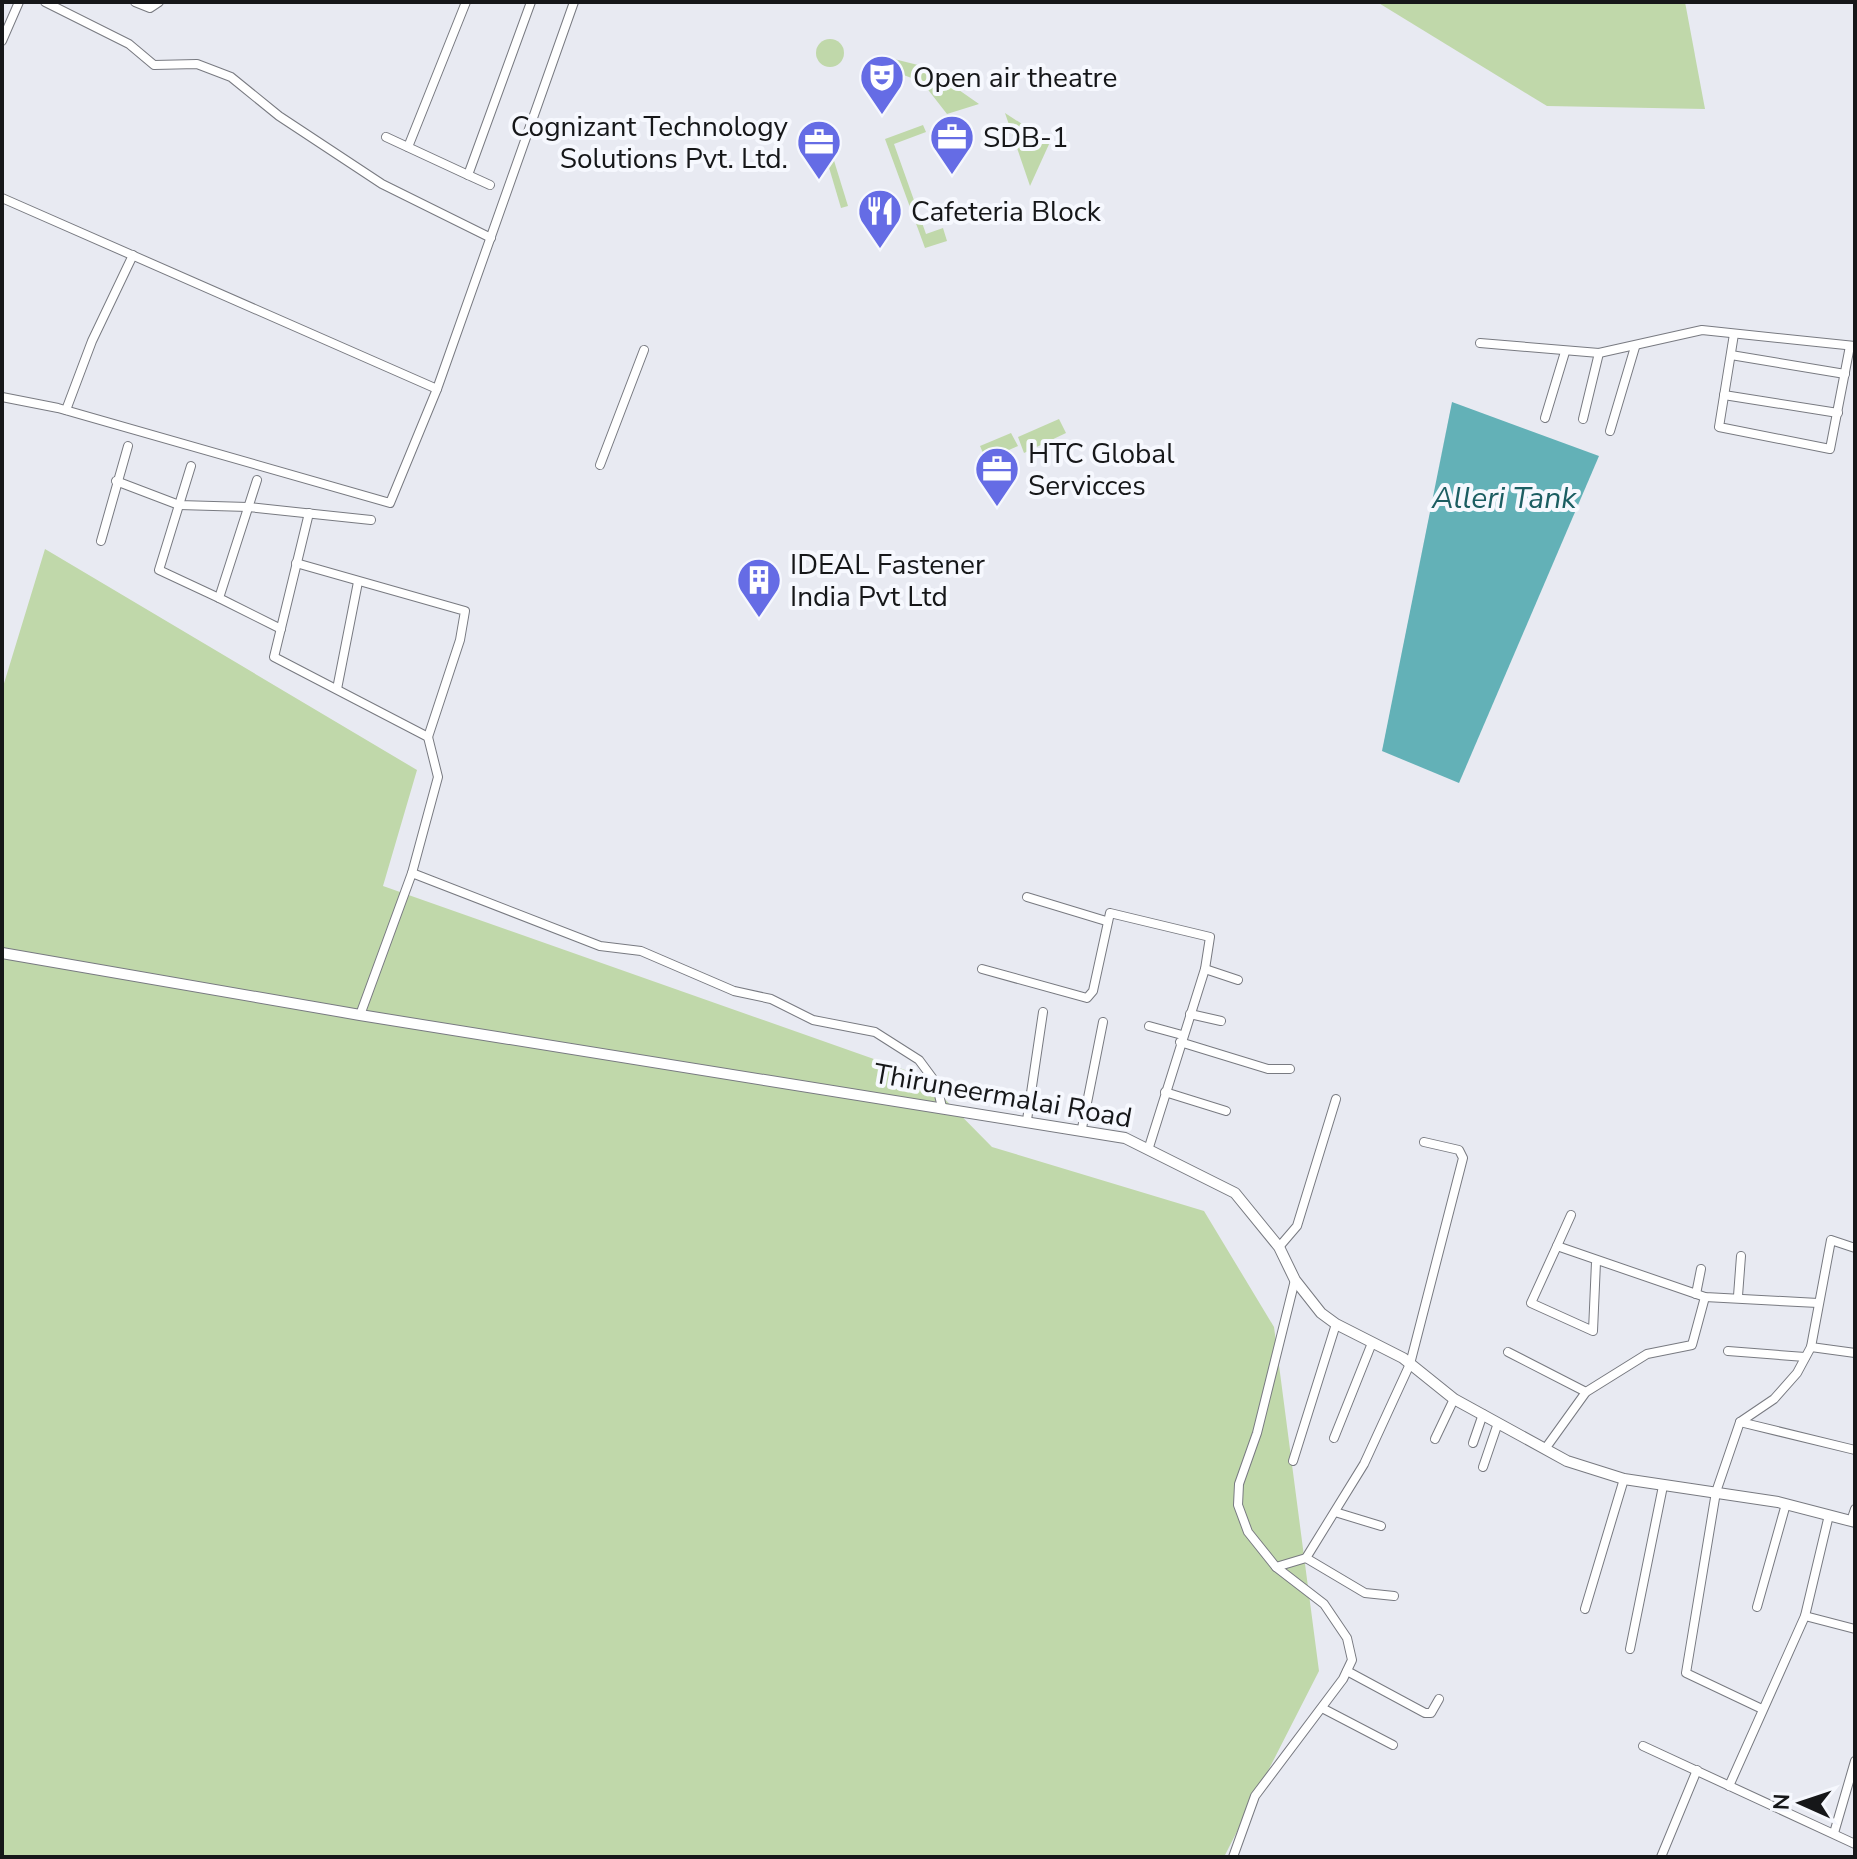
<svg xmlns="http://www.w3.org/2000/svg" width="1857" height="1859" viewBox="0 0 1857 1859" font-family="'Nunito Sans',sans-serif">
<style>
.green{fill:#c0d8aa}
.water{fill:#63b1b7}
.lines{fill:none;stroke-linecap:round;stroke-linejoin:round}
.minor-casing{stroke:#787a81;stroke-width:10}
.tertiary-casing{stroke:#787a81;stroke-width:12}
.minor{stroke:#fff;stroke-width:8}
.tertiary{stroke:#fff;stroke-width:10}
.labels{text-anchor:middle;stroke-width:8;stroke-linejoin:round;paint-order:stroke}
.poi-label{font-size:28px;fill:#161719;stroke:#f6f8fe;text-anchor:start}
.street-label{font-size:28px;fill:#161719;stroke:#f6f8fe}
.water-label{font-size:30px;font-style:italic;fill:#1c5e62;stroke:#f6f8fe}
</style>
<rect width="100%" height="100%" fill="#e8eaf2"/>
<g class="green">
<path d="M1377,2H1685L1705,109L1547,106Z"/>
<circle cx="830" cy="53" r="14"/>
<path d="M894,59L926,67L979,104L947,114L922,82L893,71Z"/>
<path d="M1005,113L1050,142L1030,186Z"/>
<path d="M823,125L848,206L841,208L817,127Z"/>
<path d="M923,125L926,132L894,144L926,234L943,228L947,241L925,248L885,139Z"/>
<path d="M1059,419L1066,433L1024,453L1018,437Z"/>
<path d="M1011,433L1018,446L986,460L980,446Z"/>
<path d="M45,549L417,770L383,886L922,1076L992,1147L1204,1211L1274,1327L1319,1671L1224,1857H2V690Z"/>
</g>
<path class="water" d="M1452,402L1599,456L1459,783L1382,751Z"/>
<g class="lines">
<g class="minor-casing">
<g id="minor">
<path d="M45,2L129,44L154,65L197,64L231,77L279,116L382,184L491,238"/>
<path d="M135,2L150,8L159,2"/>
<path d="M2,41L19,2"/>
<path d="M386,137L468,175L531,2"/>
<path d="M408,147L466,2"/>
<path d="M468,175L490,185"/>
<path d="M2,198L437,389"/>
<path d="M1734,334L1719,427L1830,449L1850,346"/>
<path d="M1480,343L1599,353L1702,330L1855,346"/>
<path d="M1731,355L1845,374"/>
<path d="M1724,395L1838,413"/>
<path d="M2,397L58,408L390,503L437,389L574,2"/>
<path d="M66,410L92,341L133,255"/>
<path d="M1545,418L1565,352"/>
<path d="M1583,419L1599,353"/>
<path d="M1610,431L1635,347"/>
<path d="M600,465L644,350"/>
<path d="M191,466L159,570L219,598"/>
<path d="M257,480L219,598L281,629"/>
<path d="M116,481L179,505L248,507L371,520"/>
<path d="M309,513L274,657L428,737L438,777L412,873L360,1015"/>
<path d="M101,541L128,446"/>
<path d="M296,563L465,611L460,640L428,737"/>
<path d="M337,689L358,582"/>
<path d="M412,873L600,946L641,951L734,991L771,999L813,1020L875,1032L919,1060L936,1083L942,1107"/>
<path d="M1027,897L1106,921"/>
<path d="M982,969L1087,998L1093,991L1110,913L1210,937L1205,969L1149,1147"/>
<path d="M1205,969L1238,980"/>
<path d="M1190,1014L1221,1021"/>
<path d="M1149,1026L1182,1035"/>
<path d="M1180,1042L1268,1069H1290"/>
<path d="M1165,1092L1226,1111"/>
<path d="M1027,1120L1043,1012"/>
<path d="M1082,1128L1103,1022"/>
<path d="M1557,1246L1571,1215"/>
<path d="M1279,1247L1297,1226L1336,1099"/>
<path d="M1596,1262L1593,1331L1531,1303L1557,1246L1705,1297L1818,1303"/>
<path d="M1696,1294L1701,1269"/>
<path d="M1738,1296L1741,1256"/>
<path d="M1811,1347L1855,1353"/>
<path d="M1728,1351L1805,1357"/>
<path d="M1508,1352L1586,1392"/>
<path d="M1740,1422L1855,1450"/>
<path d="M1334,1438L1372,1343"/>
<path d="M1435,1439L1454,1399"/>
<path d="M1473,1443L1483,1414"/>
<path d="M1545,1449L1586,1392L1647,1354L1692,1345L1705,1297"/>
<path d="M1293,1461L1336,1324"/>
<path d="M1483,1467L1498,1423"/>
<path d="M1335,1512L1381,1526"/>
<path d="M1851,1521L1855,1509"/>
<path d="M1306,1558L1365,1593L1394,1596"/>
<path d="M1276,1567L1306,1558L1364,1464L1410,1364L1463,1158L1459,1150L1424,1142"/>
<path d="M1757,1607L1786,1504"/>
<path d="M1585,1609L1624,1479"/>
<path d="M1805,1616L1855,1629"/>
<path d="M1630,1649L1663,1486"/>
<path d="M1347,1671L1425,1713H1431L1439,1699"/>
<path d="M1322,1708L1393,1745"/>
<path d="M1762,1709L1686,1673L1716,1492L1740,1422L1774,1399L1797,1373L1811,1347L1831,1240L1855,1248"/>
<path d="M1643,1746L1855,1844"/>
<path d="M1729,1786L1805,1616L1829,1515"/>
<path d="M1834,1833L1855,1761"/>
<path d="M1233,1857L1255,1796L1343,1679L1352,1660L1347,1638L1324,1604L1276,1567L1248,1532L1238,1505L1239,1484L1257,1433L1295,1280"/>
<path d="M1661,1857L1697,1770"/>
</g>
</g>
<g class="tertiary-casing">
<path id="tertiary" d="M2,953L360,1015L1125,1138L1235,1193L1279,1247L1295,1280L1321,1313L1336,1324L1403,1358L1454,1399L1567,1461L1624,1479L1778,1502L1855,1522"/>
</g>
<use href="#minor" class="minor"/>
<use href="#tertiary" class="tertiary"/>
</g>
<defs>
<g id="theatre-pin" transform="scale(2.3)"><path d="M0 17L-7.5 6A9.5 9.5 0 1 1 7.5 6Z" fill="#656ce5" stroke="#f6f8fe"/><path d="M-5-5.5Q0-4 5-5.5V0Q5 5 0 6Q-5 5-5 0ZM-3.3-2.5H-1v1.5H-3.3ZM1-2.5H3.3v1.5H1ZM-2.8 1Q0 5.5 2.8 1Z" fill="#fff"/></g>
<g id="office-pin" transform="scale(2.3)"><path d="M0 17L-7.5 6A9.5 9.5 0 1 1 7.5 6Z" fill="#656ce5" stroke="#f6f8fe"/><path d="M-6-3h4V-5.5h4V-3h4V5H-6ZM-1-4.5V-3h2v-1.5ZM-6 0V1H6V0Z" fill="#fff"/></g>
<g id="restaurant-pin" transform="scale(2.3)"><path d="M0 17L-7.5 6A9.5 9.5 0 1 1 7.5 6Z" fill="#656ce5" stroke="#f6f8fe"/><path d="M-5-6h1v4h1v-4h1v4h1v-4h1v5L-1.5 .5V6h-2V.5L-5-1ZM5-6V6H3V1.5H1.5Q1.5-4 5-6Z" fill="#fff"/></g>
<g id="building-pin" transform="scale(2.3)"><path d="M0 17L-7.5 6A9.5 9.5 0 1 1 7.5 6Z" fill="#656ce5" stroke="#f6f8fe"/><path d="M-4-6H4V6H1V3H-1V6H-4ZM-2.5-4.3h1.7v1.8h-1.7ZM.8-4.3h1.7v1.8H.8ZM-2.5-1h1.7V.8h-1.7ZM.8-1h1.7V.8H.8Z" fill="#fff"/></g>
</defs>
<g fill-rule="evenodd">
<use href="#theatre-pin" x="882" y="77"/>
<use href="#office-pin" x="952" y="137"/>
<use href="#office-pin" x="819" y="142"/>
<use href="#restaurant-pin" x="880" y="211"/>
<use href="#office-pin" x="997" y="469"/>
<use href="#building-pin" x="759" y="580"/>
</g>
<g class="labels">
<g class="poi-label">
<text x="913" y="87">Open air theatre</text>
<text x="788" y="136" text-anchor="end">Cognizant Technology<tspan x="788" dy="32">Solutions Pvt. Ltd.</tspan></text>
<text x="983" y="147">SDB-1</text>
<text x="911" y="221">Cafeteria Block</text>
<text x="1028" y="463">HTC Global<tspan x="1028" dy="32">Servicces</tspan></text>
<text x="790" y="574">IDEAL Fastener<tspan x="790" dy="32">India Pvt Ltd</tspan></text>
</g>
<g class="street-label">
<text transform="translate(1003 1095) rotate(10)" y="10">Thiruneermalai Road</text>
</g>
<g class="water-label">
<text x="1504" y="508">Alleri Tank</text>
</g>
</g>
<rect width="1857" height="1859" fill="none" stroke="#161719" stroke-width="8"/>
<g transform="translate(1801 1803) rotate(273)" stroke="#f6f8fe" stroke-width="6" paint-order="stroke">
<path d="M0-6L14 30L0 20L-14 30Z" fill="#161719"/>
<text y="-12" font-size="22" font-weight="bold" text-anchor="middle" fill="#161719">N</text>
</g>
</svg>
